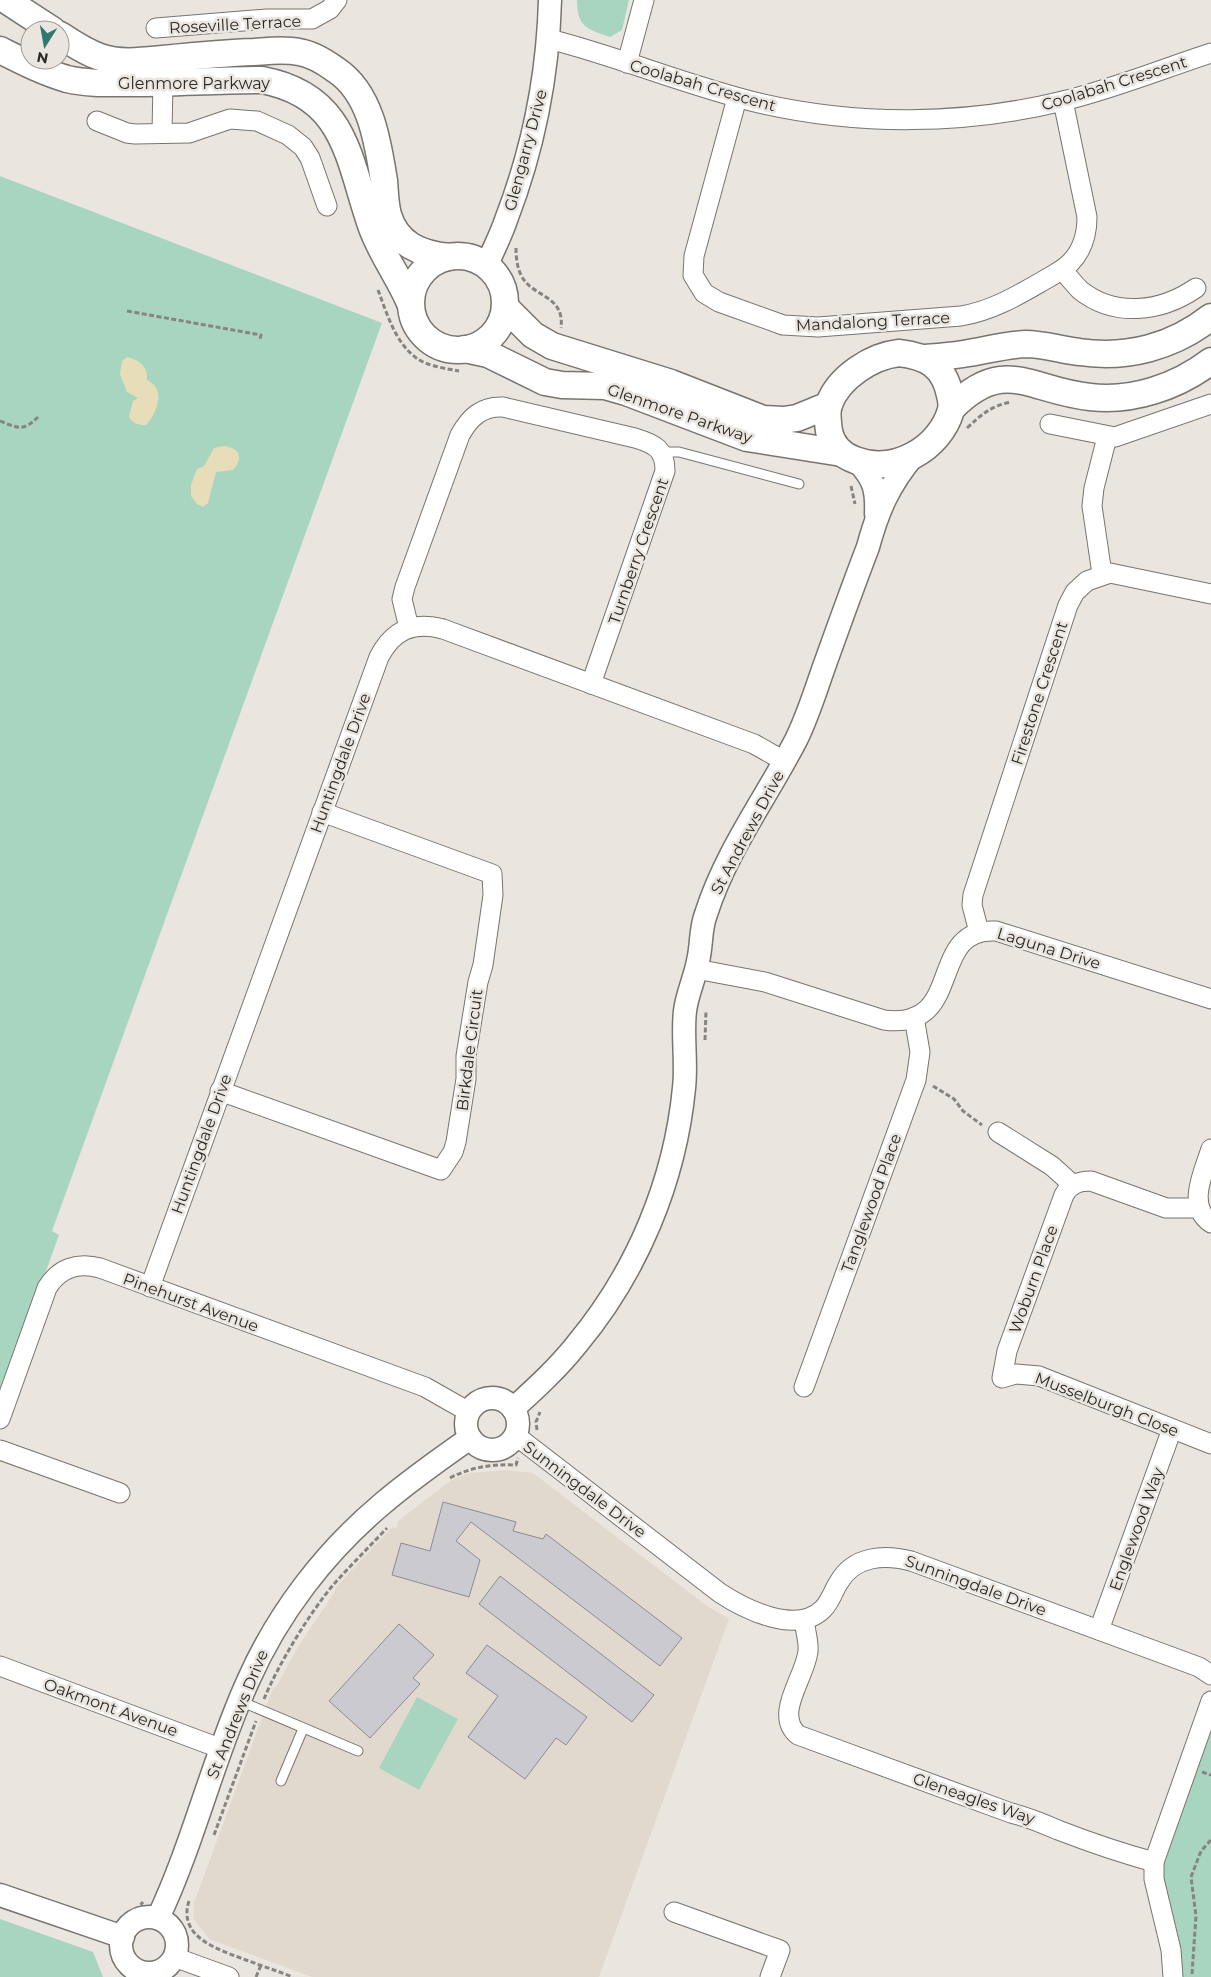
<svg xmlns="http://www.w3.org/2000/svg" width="1211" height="1977" viewBox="0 0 1211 1977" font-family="Montserrat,sans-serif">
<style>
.built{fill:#e2d9ce}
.green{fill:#a8d5c0}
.sand{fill:#e7ddb8}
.building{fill:#cacad0;stroke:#8c8b92}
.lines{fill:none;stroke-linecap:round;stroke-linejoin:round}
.service-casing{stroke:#78746e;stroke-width:11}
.minor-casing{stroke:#78746e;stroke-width:21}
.tertiary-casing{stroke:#78746e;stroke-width:25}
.secondary-casing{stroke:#78746e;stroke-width:29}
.path{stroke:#878480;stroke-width:3;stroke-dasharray:5 2.5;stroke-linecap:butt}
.service{stroke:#fff;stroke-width:9}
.minor{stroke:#fff;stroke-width:19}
.tertiary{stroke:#fff;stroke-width:22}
.secondary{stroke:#fff;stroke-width:26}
.labels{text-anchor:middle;stroke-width:5;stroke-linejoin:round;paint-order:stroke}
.street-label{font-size:16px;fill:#2b2927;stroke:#eae6df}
</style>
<rect width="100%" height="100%" fill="#eae6df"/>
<path class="built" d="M506,1470L533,1473L707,1606L729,1619L599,1977H312L209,1939L193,1918L194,1903L272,1690L277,1685L299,1645L334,1593L336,1587L392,1527L397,1528L398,1521L450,1481L469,1473Z"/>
<g class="green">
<path d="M577,0H629L622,30L610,37C587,29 577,27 577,0Z"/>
<path d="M0,176L382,323L52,1231L59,1235L0,1399Z"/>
<path d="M417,1697L458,1719L419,1790L379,1768Z"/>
<path d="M1211,1729V1977H1180L1161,1864Z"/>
<path d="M0,1919L93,1952L103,1977H0Z"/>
</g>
<g class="sand">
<path d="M127,357C139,360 148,366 147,380C166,388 158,413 146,425C138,425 133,424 129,417L133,401L138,398L127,392L120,374L122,361Z"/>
<path d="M224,446C240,448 244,458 233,470L216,472L208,503L203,507L197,504L191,496V485L197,469L204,466L214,448Z"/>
</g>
<g class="building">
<path d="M443,1502L516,1522L513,1531L543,1539L546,1534L682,1638L660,1666L471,1522L456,1541L480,1560L469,1597L392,1575L401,1543L430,1551Z"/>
<path d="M500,1576L654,1695L632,1722L479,1604Z"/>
<path d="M399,1624L434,1655L413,1678L420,1684L370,1738L329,1701Z"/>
<path d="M487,1645L587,1717L566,1745L556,1738L525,1779L468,1737L498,1696L466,1673Z"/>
</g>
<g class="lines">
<g class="service-casing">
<g id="service">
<path d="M661,452H679L799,484"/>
<path d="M240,1701L358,1751"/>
<path d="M281,1781L303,1729"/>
</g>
</g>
<g class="minor-casing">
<g id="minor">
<path d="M156,28L267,19H312L330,9L337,0"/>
<path d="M549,39C620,57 688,86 759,103C859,126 964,125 1063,101C1113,89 1162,69 1211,53"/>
<path d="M627,63L644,0"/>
<path d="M737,98L694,256L693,275L704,293L719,302L783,325L818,327L961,316C991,311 1015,297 1041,282C1051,276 1062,271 1070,263C1082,251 1087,234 1087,217L1063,101"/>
<path d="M97,121L127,133L135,134L189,133L230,119L257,121L288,135L303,147L310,158L327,206"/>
<path d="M162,133L163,83"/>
<path d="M1062,270C1068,276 1074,284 1080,290C1115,318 1161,312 1196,288"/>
<path d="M1050,424L1115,437L1211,404"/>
<path d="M1102,574L1092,506L1094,488L1107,437"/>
<path d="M409,628L402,599L405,587L460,435C470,417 482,406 503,407L635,438C655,444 665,449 665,471L591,684"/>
<path d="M979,932L972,905L973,895L1068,605L1075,592L1087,581L1110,573L1211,594"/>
<path d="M696,969L765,982L884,1020C966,1031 926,927 996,931L1211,999"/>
<path d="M220,1091L441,1170L453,1152L456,1142L466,1079V1056L478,982L483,965L493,895L492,874L322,812"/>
<path d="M998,1132L1052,1166L1073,1185"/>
<path d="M1211,1149C1204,1171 1186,1206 1211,1223"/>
<path d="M1199,1208H1166L1091,1181C1079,1181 1070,1184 1064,1195L1007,1351L1002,1378L1016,1374L1039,1376L1211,1444"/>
<path d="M150,1287L379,657C393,630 413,621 443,629L754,744L784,761"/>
<path d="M804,1387L916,1080L920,1052L914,1017"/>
<path d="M0,1419L47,1288C59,1268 78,1262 100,1268L425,1387L469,1412"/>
<path d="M515,1435L720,1593C746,1610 797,1635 823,1609C831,1601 833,1591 839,1582C854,1556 884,1554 911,1561L1199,1667L1211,1675"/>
<path d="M0,1450L120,1493"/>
<path d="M804,1620C805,1630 809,1641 808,1651C806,1676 773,1714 798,1735L1011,1813C1028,1817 1042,1823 1058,1830C1089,1842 1121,1853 1154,1862"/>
<path d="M1099,1630L1172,1429"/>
<path d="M0,1666L222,1749"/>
<path d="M674,1912L780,1950L770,1977"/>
<path d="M174,1957L229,1977"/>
<path d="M1173,1977L1171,1950L1154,1879V1862L1211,1701"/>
</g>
</g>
<g class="tertiary-casing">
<g id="tertiary">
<path d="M487,265C493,250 501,235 506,220C533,150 548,75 550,0"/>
<path d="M857,461C874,479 877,489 876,514"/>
<circle cx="492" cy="1424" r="26"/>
<path d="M513,1409C536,1388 558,1368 577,1344C637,1272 675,1181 684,1088C687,1062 682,1036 685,1011C687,994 695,978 698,961C702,945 700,929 706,914C726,851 766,798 796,740C808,716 816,689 825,664C839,625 853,586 868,547C878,510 889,485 914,455"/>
<path d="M0,1895L123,1937"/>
<circle cx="149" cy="1945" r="28"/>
<path d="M158,1918C194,1842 213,1758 248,1681C278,1613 325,1552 382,1504C410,1480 440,1459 470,1438"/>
</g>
</g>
<g class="secondary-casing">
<g id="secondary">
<path d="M6,0L52,30"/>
<path d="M60,35C72,43 85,52 100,57C120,64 142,61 163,59C193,56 223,53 254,52C269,51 284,49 299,52C312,54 325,62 336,70C371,93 378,143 384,181C385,192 385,204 388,215C397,245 421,254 449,257"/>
<path d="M0,50C22,61 43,72 67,79C88,84 110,83 132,83C175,83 219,80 262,80C347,96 348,160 372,228C382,255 399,277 410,303"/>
<circle cx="458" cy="303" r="47"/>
<path d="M505,307L533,335L552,346L671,383L763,419L784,420L797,418L829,405"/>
<path d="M465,349L488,354L545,382L562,385L605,386L626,392L747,438L842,453"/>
<path d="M899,353C927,356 944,366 950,395C951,399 952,405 951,410C940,449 894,475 855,460C841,455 832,446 829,431C828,423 826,412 829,404C839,377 872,356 899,353Z"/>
<path d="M925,358C937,357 950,356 963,354C984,351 1004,345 1026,344C1044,344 1061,350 1079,352C1127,359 1173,347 1211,317"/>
<path d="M952,408C1005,355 1030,391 1090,397C1132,402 1177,387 1211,361"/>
</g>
</g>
<g class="path">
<path d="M516,248C516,257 517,267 521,275C532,298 565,294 561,328"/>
<path d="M378,290C388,316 397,350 425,363C436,367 448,369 459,371"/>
<path d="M127,311L261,335L260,339"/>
<path d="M0,421C18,428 23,432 38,417"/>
<path d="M967,428C982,414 990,407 1010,402"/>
<path d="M851,486L855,504"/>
<path d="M705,1040L706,1011"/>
<path d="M933,1086L954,1099L963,1111L982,1125"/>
<path d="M537,1430L536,1422L540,1412"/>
<path d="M450,1478C471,1467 492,1464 516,1465L518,1458"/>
<path d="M264,1699C278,1665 310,1612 334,1584C351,1565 369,1547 387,1528"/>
<path d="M1202,1772L1211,1775"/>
<path d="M214,1835L256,1721"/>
<path d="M189,1901C177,1938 220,1950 246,1960C262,1966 277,1971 293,1977"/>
<path d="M122,1917L138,1908L143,1902"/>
<path d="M1192,1974L1196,1916L1191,1877L1201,1851L1211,1840"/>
<path d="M256,1977L261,1965"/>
</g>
<use href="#service" class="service"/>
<use href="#minor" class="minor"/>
<use href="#tertiary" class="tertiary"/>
<use href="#secondary" class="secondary"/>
</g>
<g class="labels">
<g class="street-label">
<text transform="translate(235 24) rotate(-3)" y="6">Roseville Terrace</text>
<text x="194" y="89">Glenmore Parkway</text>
<text transform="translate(1114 83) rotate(-17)" y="6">Coolabah Crescent</text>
<text transform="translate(703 85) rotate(16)" y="6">Coolabah Crescent</text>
<text transform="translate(525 150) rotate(-75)" y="6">Glengarry Drive</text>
<text transform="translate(873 321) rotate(-3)" y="6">Mandalong Terrace</text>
<text transform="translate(680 413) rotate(19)" y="6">Glenmore Parkway</text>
<text transform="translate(638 551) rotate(-71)" y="6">Turnberry Crescent</text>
<text transform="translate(1039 693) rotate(-72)" y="6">Firestone Crescent</text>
<text transform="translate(340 763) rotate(-70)" y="6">Huntingdale Drive</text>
<text transform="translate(747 832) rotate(-62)" y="6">St Andrews Drive</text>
<text transform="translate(1049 948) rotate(17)" y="6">Laguna Drive</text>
<text transform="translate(469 1050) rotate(-83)" y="6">Birkdale Circuit</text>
<text transform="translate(201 1144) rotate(-70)" y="6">Huntingdale Drive</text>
<text transform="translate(871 1203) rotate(-70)" y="6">Tanglewood Place</text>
<text transform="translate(1033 1279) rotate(-70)" y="6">Woburn Place</text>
<text transform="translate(191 1302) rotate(20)" y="6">Pinehurst Avenue</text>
<text transform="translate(1107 1404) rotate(21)" y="6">Musselburgh Close</text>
<text transform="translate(585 1489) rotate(37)" y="6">Sunningdale Drive</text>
<text transform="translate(1136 1529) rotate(-70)" y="6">Englewood Way</text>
<text transform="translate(976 1585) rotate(20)" y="6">Sunningdale Drive</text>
<text transform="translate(111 1707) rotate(20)" y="6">Oakmont Avenue</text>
<text transform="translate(237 1714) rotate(-68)" y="6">St Andrews Drive</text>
<text transform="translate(974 1798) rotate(19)" y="6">Gleneagles Way</text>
</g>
</g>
<g transform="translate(45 45) rotate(191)"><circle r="24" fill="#eae6df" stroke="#9e9a95"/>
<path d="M0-4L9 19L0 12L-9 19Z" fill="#307770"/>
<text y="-8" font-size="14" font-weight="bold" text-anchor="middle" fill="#2b2927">N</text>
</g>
</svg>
